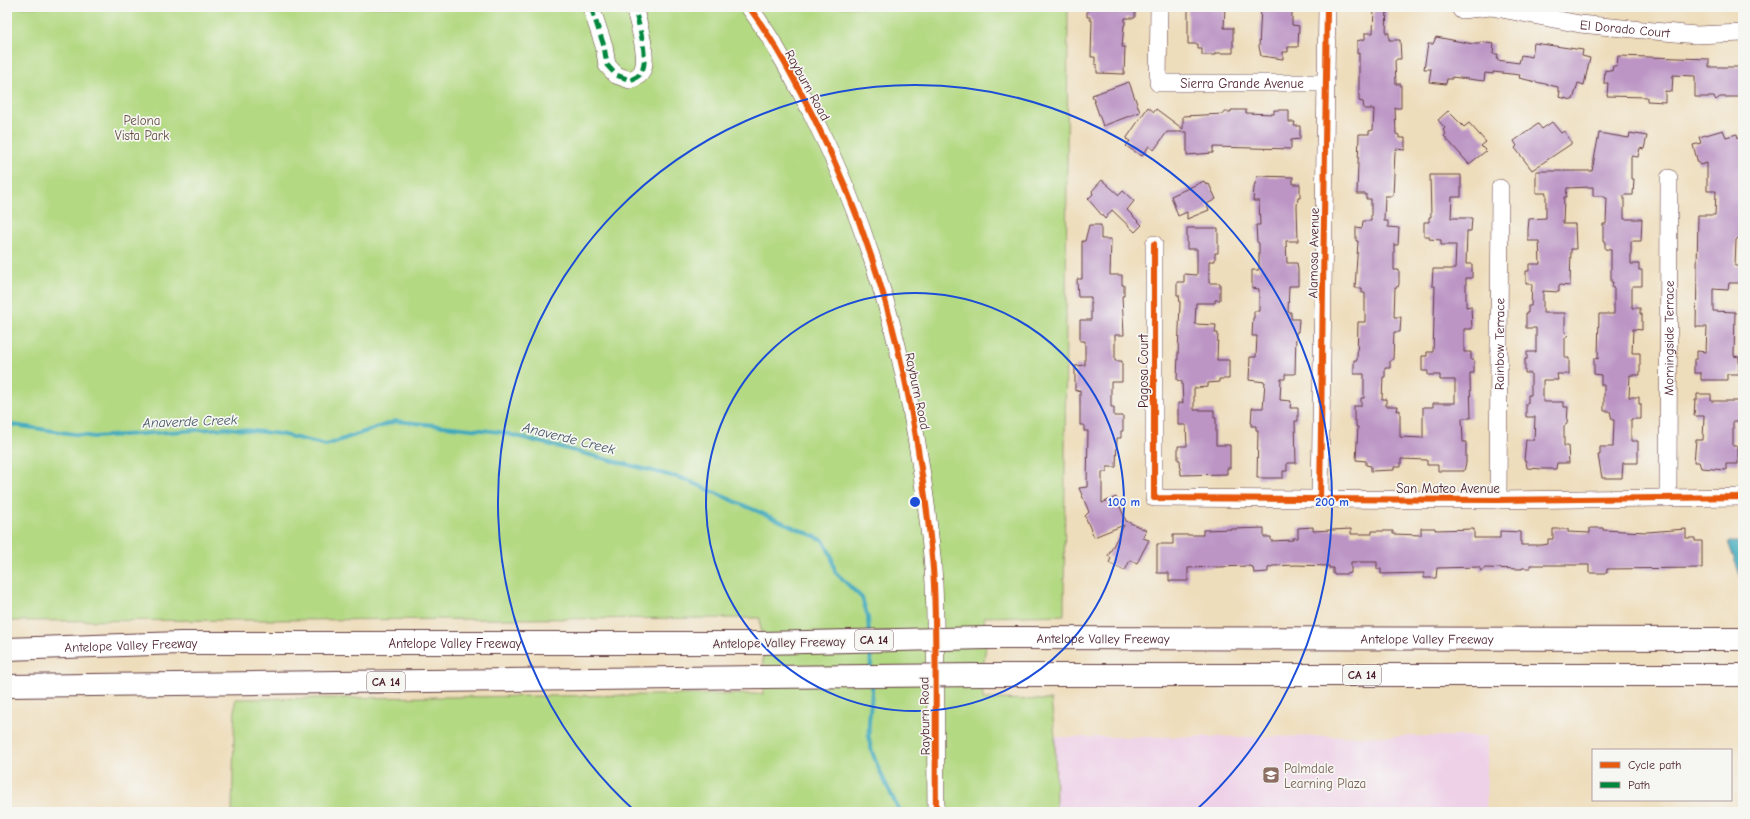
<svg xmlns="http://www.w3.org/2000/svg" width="1750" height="819" viewBox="0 0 1750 819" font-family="'Comic Neue',sans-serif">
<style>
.built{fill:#eed0e7}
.green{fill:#b4d983;stroke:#7f7c57}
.water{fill:#3ca9bc;stroke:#436474}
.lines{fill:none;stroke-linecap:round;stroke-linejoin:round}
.stream{stroke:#3ca9bc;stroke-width:4}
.building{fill:#bc95c5}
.minor-casing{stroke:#633c41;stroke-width:18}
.highway-casing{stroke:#633c41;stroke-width:24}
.minor{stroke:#fff;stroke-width:17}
.highway{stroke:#fff;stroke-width:22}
.highway-bridge-casing{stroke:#633c41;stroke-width:24;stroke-linecap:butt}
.highway-bridge{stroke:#fff;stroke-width:22}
.quiet{stroke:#00873e;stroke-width:5;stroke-dasharray:10 5;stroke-linecap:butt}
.cycleway-casing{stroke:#f6f6f2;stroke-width:8}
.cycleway{stroke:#e8590c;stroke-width:6}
.ring{fill:none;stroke:#1d4ed8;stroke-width:2}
.labels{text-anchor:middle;stroke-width:3.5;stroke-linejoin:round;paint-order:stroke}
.shield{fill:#f6f6f2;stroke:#7e6067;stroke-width:1}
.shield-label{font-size:12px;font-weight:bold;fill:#4a1f2b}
.street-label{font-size:13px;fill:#4a1f2b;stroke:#f6f6f2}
.park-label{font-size:13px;fill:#644e41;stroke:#f6f6f2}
.education-label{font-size:13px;fill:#785e54;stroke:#f6f6f2;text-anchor:start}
.water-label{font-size:14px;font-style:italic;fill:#445665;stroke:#f6f6f2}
.centre{fill:#1d4ed8;stroke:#f6f6f2;stroke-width:2}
.ring-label{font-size:12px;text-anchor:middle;font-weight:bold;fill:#1d4ed8;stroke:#f6f6f2;stroke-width:3.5;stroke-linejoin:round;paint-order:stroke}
</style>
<rect width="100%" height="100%" fill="#f6f6f2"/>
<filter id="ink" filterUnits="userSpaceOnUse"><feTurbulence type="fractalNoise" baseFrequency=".025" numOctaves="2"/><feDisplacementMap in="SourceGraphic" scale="8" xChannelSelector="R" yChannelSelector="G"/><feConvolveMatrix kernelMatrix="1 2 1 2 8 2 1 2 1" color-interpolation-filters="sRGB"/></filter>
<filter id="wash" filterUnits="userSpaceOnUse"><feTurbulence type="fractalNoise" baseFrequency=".012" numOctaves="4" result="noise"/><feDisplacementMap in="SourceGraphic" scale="16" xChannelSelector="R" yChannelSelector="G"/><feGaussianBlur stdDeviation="0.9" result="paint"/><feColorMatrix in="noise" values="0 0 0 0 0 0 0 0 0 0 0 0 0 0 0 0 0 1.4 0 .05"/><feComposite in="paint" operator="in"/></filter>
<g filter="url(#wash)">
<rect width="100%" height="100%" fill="#edb"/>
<path class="built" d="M1488,736L1486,812H1056L1055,737Z"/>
<path class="green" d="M7,7H1068L1064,615L984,617L987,638L982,675L983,699L1051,700L1055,737L1056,812H232L235,699L763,694L764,677L760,618L7,621Z"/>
<path class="water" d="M1728,542H1743V581L1741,578Z"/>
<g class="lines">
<g class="stream">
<path d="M7,424L94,437L228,428L280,434L326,445L396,421L500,432L684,479L823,540L831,555L835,572L862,598L868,617L869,634"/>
<path d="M870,647L871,670"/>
<path d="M872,683C873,702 867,720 869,738C870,756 892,795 900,812"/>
</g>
</g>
<g id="blocks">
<g class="building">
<path d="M1087,7H1135V18H1125V25H1124L1122,47H1125L1124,74L1097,73V65L1095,64V57H1091L1092,20H1090V17H1087Z"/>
<path d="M1188,7H1225L1224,28H1233V53H1215V55H1202V49H1198V44H1188Z"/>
<path d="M1261,7H1292V25L1299,26L1298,47H1288V52H1283V59L1261,56L1259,47Z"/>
<path d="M1374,7H1387L1386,33H1389V40H1400L1401,59H1397L1395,61L1396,84H1401V108H1395L1396,134L1399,135V138H1405V150L1396,149L1395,152L1393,196H1385L1384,221H1388V227L1399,228L1398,245H1394V270H1399V284L1398,287H1395L1394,317H1401L1400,332H1394L1393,359L1390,361V368H1385V377H1383L1382,399H1386V406H1398L1397,411L1400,410V437L1423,438V407H1433V403H1455V380H1440V375H1428V371H1422V356H1427V352H1433L1435,286H1432L1433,269H1455L1456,245H1441V240L1429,239V236H1424V222H1429V217H1431L1430,175H1461V197H1452L1451,218H1472L1471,231H1467L1466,264H1472V278H1466V307L1471,306L1472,329H1464V352H1471V360H1474V373H1470V380L1471,418H1462L1463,442H1466V463L1464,471H1438V465H1427V460L1401,459V467H1394V470L1371,471V466L1366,465V461L1356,460L1358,427H1356V420H1354V406H1361V398H1364V374H1354V360H1357L1358,322H1365V293H1362V288H1355L1358,241H1356V227L1362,228L1363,221H1371V199H1366V194H1357L1359,134H1369V131L1373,130L1374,109H1364L1363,102L1359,101V53L1357,54V41L1365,39V33H1373Z"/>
<path d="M1436,37L1473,44H1479L1480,42L1494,44L1493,54H1498L1497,60L1519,63L1521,55L1532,57L1534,43L1583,50L1582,56L1590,58L1584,85L1578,83L1573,100L1559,97L1560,91H1558V87L1519,78L1520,75L1493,72V74L1485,73L1484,81L1452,77V79H1447L1446,84L1429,82L1431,69H1424L1428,44H1433Z"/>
<path d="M1618,56L1709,59V67H1743V97H1720L1716,100L1714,97H1695V76L1673,75L1672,92L1665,91V102L1647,101V97L1607,96L1608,83H1604L1605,70L1612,71L1613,66H1617Z"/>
<path d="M1129,82L1140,112L1103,126L1092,95Z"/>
<path d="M1148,107L1154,112L1156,109L1183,129V116L1224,114V112H1231V110H1246V113L1274,114V110H1289V122H1295L1294,126H1300V139L1291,140V149L1213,147V153L1187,155V132H1167L1154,150L1149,146L1142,156L1126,146L1130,141L1126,139Z"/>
<path d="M1448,111L1464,127L1469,123L1486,142L1481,146L1486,151L1469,164L1444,136L1446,134L1443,130L1445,128L1438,120Z"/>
<path d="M1552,122L1561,133L1564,131L1571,141V144L1532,170L1515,148L1517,146L1514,141L1538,124L1542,129Z"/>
<path d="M1723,130L1726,137L1737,134L1738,138L1740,137L1743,147L1741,192L1743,237H1739L1736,240L1735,266H1740V283H1729L1728,290L1713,289V311L1735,312L1734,356L1739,357V374H1727V380H1701V373H1694V359H1697V351L1706,352L1707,327H1696L1698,215H1715L1716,191H1707V163L1700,165L1698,163L1693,145L1701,143L1699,137Z"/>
<path d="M1599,133L1629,138L1630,133L1647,136L1644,149L1640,148L1638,157L1631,156V179H1634L1633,195H1624V219H1642L1641,241H1631V264H1639V270H1642V286H1632V308H1640V314H1642V330L1633,329L1632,353H1640V375H1630L1629,397H1639V404H1641V419H1631V441H1638V463H1623L1622,478H1602L1598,455H1600V447H1613L1614,420H1612L1610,411H1604V385H1601V375L1594,374V358L1598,359L1599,314H1614V288H1612L1613,282H1611V250L1605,249V242H1603V224H1606L1607,198H1604V196H1593V187L1567,188L1566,197H1564L1563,224H1575L1576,249H1571L1570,286L1559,285V292L1543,291V313H1565V332L1568,335L1565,338V358H1569V374H1557L1558,380H1543V402H1564V407H1568L1567,424L1564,426V446H1568L1569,463H1557L1556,469H1543L1527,468L1526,461H1524L1526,440H1534L1535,417H1526V403H1528V395H1531V373H1525V359H1527V352H1536V328H1526V313H1528V306H1531L1532,284H1526V271H1529V264H1540L1539,241H1528V230L1529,219L1546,218V193H1536V171H1592Z"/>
<path d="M1257,176L1293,177V184H1300V198H1298L1297,206L1298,241H1286L1287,263H1297L1298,270V286H1289L1288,312H1291V319H1299L1298,332H1296L1295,374H1285V379H1281L1280,400L1291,401L1290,408H1298V421H1295L1296,463H1287V471H1283V478H1257L1258,430H1256V426H1251L1252,408H1263L1265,382L1249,380L1250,357H1256L1257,336H1252L1253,318H1254V311H1259V289L1252,288V270H1259V243L1257,242L1256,225H1260L1259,201H1253L1254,188L1255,183H1256Z"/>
<path d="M1102,180L1119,195L1123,191L1134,201L1127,210L1142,225L1135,232L1112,210L1105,219L1088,199L1093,194L1092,191Z"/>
<path d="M1204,181L1206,185L1209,184L1216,199L1207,204L1209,210L1187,219V212L1178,216L1171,196Z"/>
<path d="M1089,225H1101V239H1111L1110,275H1122V285H1124V296H1122L1124,335H1115V361H1122V382H1111V407H1114V416H1123V431H1121V438H1117L1116,467H1107V472H1102V503L1116,497L1126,521L1146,530L1143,538L1149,540L1137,563L1130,560L1125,571L1109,563L1111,558L1108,556L1124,525L1094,537L1085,516L1089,512L1079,488L1087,487L1088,431H1084V425H1080V390L1075,391V366L1085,365V341H1080V320H1091V297H1078L1077,279H1082V241H1085Z"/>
<path d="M1187,228H1218V253H1215V261H1209V283H1220V300H1215V303H1196L1195,324L1216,325L1215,333H1218L1217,360H1229V379H1219V382L1208,383V387L1194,388V410H1214V418H1216V445H1230V468H1227V474L1181,475L1180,460H1178V446H1187L1186,425H1178V403H1183L1182,382L1177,380L1180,303L1179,295H1177V282H1184V274L1197,275V249H1187Z"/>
<path d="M1697,394H1711V401H1740L1739,421H1733V446H1738V464H1726V470L1701,468L1699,462H1694L1696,440H1703L1704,416H1694L1695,400H1697Z"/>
<path d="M1313,527V531L1351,529V534H1372V531H1393V534L1421,535V528H1435V530L1474,529V538H1500V531L1521,532V545H1542L1548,544V539H1553V529H1568V532L1590,533V528H1603V530L1647,532L1686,529V538H1695V541H1702V568L1607,569V573H1589V565H1530V568H1522V569L1485,568L1481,571L1479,567L1437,568L1436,578H1424V573L1381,574V569H1377V562H1351V573L1346,574H1333V568H1329V566L1296,565L1273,566L1268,568V572L1254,573L1253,567L1248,566L1188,568V581H1169V573H1157V544H1173V535H1203V530L1264,528V537H1271V541L1293,540V538H1298V528Z"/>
</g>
</g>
</g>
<g filter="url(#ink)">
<use href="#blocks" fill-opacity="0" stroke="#633c41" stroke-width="1"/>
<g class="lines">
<g class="minor-casing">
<g id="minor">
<path d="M591,7L604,46L607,65L616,75L630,80C635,78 640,76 642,71C649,58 638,21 634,7"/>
<path d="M749,7C774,41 794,79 813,116C868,225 902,342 920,462C926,502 932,543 934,584C937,660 935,736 936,812"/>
<path id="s1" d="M1159,7L1158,83H1326"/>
<path id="s2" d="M1461,10L1491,7L1580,24L1696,35L1743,33"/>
<path d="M1154,244V498L1498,500L1743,497"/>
<path id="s3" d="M1668,498L1669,178"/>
<path d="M1320,499L1327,7"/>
<path id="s4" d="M1498,500L1500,188"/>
</g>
</g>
<g class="highway-casing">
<g id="highway">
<path id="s5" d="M987,638L1743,639"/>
<path id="s6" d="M7,649L181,643H761"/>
<path d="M982,675H1743"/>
<path d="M7,686L764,677"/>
</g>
</g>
<use href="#minor" class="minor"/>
<use href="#highway" class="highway"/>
<g class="highway-bridge-casing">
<g id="highway-bridge">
<path d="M761,643L987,638"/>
<path d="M764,677L982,675"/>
</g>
</g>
<use href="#highway-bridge" class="highway-bridge"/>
<path class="quiet" d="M591,7L604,46L607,65L616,75L630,80C635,78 640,76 642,71C649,58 638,21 634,7"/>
<g class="cycleway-casing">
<g id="cycleway">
<path d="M749,7C774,41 794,79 813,116C868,225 902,342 920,462C926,502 932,543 934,584C937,660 935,736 936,812"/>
<path d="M1154,244V498L1498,500L1743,497"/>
<path d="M1320,499L1327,7"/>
</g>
</g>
<use href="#cycleway" class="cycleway"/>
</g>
</g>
<g class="ring">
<circle cx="915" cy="502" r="209"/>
<path d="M636 812A417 417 0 1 1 1194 812"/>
</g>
<defs>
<g id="school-square" transform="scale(0.9)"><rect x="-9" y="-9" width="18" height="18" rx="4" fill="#8d6e63" stroke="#f6f6f2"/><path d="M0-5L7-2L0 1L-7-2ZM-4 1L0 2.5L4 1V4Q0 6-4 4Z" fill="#fff"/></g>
</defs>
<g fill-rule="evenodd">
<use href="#school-square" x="1271" y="775"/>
</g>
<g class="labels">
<g class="shield">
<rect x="855" y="630" width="38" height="20" rx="3"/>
<rect x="1343" y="665" width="38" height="20" rx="3"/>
<rect x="367" y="672" width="38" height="20" rx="3"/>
</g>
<g class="shield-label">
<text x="874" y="644">CA 14</text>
<text x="1362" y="679">CA 14</text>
<text x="386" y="686">CA 14</text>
</g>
<g class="street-label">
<text dy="5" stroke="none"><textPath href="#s2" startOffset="166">El Dorado Court</textPath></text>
<text dy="5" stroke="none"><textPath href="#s1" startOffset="160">Sierra Grande Avenue</textPath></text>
<text transform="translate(808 85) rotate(61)" y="5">Rayburn Road</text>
<text transform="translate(1313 253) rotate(-89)" y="5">Alamosa Avenue</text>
<text dy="5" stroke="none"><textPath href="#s3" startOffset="160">Morningside Terrace</textPath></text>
<text dy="5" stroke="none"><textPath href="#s4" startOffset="156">Rainbow Terrace</textPath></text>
<text transform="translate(1143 371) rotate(-90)" y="5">Pagosa Court</text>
<text transform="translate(918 391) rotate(78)" y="5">Rayburn Road</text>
<text x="1448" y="493">San Mateo Avenue</text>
<text dy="5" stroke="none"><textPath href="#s5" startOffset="116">Antelope Valley Freeway</textPath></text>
<text dy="5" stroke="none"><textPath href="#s5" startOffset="440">Antelope Valley Freeway</textPath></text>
<text transform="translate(779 642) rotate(-1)" y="5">Antelope Valley Freeway</text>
<text dy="5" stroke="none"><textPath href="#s6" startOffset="448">Antelope Valley Freeway</textPath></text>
<text dy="5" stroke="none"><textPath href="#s6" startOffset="124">Antelope Valley Freeway</textPath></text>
<text transform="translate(924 716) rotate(-91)" y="5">Rayburn Road</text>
</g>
<g class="park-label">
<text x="142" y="125">Pelona<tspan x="142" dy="15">Vista Park</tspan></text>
</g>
<g class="education-label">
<text x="1284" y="773">Palmdale<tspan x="1284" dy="15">Learning Plaza</tspan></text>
</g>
<g class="water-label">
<text transform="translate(190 421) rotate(-2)" y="5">Anaverde Creek</text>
<text transform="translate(569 438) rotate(14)" y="5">Anaverde Creek</text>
</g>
</g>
<circle cx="915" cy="502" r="6" class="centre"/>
<g class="ring-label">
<text x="1124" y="506">100 m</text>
<text x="1332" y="506">200 m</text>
</g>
<rect width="1750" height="819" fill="none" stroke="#f6f6f2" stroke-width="24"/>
<rect x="1592" y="749" width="140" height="52" fill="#f6f6f2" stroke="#b1a0a2"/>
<rect x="1600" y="762" width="20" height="6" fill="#e8590c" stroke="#b1a0a2"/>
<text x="1628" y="769" font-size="12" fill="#4a1f2b">Cycle path</text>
<rect x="1600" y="782" width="20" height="6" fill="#00873e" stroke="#b1a0a2"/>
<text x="1628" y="789" font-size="12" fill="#4a1f2b">Path</text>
</svg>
